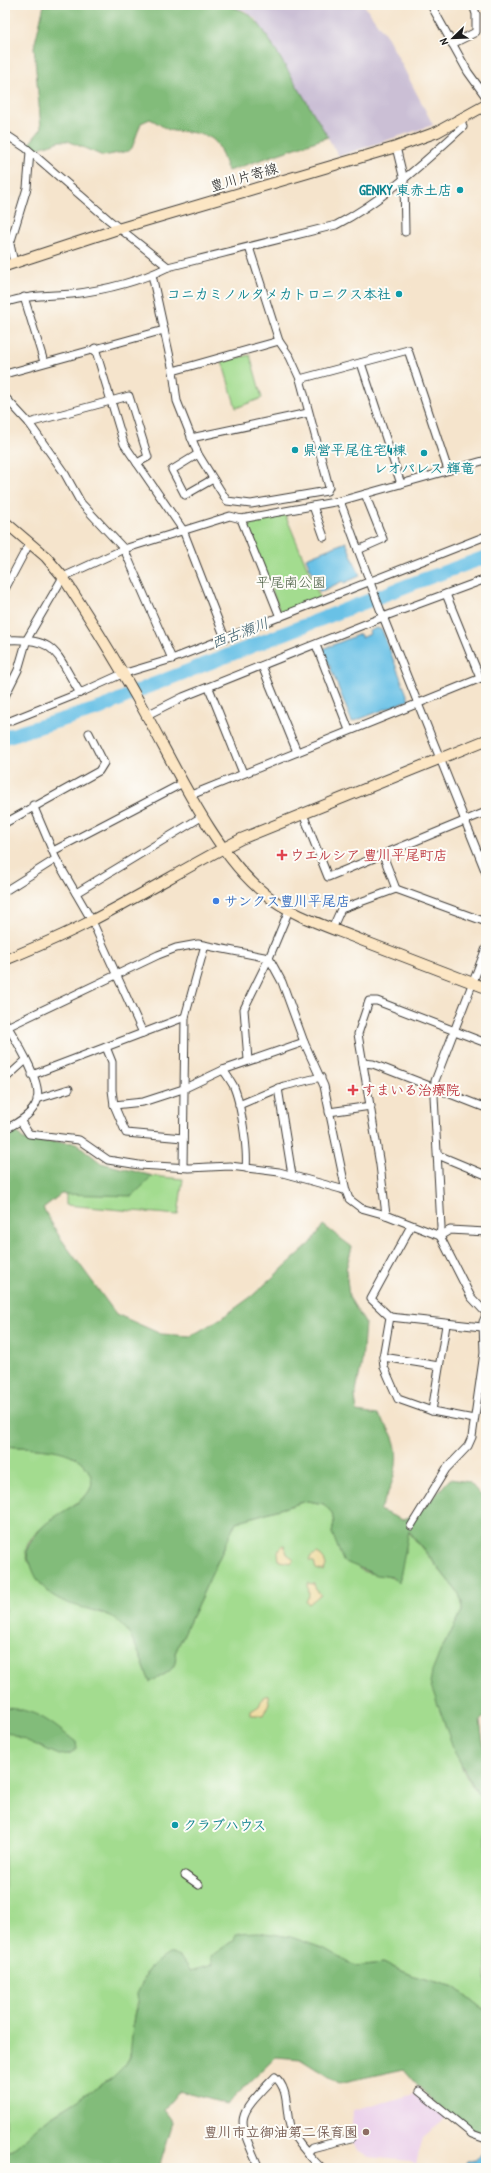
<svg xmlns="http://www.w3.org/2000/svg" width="491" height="2173" viewBox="0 0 491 2173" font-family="'Patrick Hand','Klee One',sans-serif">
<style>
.built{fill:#ebd1eb}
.industrial{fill:#cbbfd5}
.green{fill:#a3dc8f;stroke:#607c56}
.forest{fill:#82bc7a;stroke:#4f6c4b}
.sand{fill:#eeda9e;stroke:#857b5d}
.water{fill:#69c1e6;stroke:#426e81}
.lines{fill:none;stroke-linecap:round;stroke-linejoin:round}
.river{stroke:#69c1e6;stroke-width:14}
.street-casing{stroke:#3d3a36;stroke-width:9}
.secondary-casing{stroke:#3d3a36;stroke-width:12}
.street{stroke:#fff;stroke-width:7}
.secondary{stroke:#fce6c4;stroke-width:10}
.culture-dot{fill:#0f9aa8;stroke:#fdfcf7;stroke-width:1.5}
.health-dot{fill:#e0444e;stroke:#fdfcf7;stroke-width:1.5}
.shop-dot{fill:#3f7fe0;stroke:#fdfcf7;stroke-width:1.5}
.education-dot{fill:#8d6e63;stroke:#fdfcf7;stroke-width:1.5}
.labels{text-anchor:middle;stroke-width:4;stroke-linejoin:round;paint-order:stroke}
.street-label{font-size:14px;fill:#1c1c1c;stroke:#fdfcf7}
.culture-label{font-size:14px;font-weight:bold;fill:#0d838f;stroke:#fdfcf7;text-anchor:end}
.park-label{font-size:14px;fill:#4b5f44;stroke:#fdfcf7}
.health-label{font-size:14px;font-weight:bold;fill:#be3a42;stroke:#fdfcf7;text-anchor:start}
.shop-label{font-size:14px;font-weight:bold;fill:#366cbe;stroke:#fdfcf7;text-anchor:start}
.education-label{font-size:14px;font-weight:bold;fill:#785e54;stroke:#fdfcf7;text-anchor:end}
.water-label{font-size:15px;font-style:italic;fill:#3b5e6d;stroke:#fdfcf7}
</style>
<rect width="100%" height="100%" fill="#fdfcf7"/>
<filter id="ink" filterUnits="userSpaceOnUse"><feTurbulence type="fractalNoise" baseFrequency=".025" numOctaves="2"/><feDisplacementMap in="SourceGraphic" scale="8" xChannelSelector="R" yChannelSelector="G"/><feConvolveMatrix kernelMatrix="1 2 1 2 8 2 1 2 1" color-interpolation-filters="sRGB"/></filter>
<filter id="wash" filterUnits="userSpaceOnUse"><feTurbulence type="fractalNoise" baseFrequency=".012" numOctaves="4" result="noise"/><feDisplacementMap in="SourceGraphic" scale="16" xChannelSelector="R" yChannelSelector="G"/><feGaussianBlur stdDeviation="0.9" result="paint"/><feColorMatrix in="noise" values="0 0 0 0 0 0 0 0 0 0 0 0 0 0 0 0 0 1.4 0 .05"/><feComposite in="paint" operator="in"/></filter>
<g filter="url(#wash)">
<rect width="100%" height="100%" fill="#f5e4cc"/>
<path class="built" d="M414,2094L425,2099L447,2118L423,2137L416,2164L411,2161L369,2157L357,2151L351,2138L353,2111Z"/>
<path class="industrial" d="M224,5H364L388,38L433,125L339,156L256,19L244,10Z"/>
<g class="green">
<path d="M250,355L262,398L236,408L222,361Z"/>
<path d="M285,514L320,598L281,614L245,521Z"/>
<path d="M141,1175L183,1179L178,1215L66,1205V1184Z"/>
<path d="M5,1446C24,1448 47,1447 65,1452C73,1455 85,1463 89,1471C91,1476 94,1482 91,1488C84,1508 4,1534 32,1566C37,1572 46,1576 52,1580C65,1590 79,1602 94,1610C106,1617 116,1613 127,1629C137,1645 143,1665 150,1682C163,1675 179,1670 175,1653L236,1522L307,1501L324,1504L332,1513L334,1523L332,1533C339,1542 353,1565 361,1570C373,1576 388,1573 399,1582L408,1531L459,1594L462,1603V1612L440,1652L451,1737L463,1770L486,1808V2010L480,2007L455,1987L414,1976L384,1963L355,1966L342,1960L234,1940L212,1956L213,1965L190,1971L180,1957L148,1970C141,1986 137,1999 134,2016C131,2029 134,2045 129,2058C121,2081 67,2104 48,2119C34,2130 21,2146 5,2153Z"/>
</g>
<g class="forest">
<path d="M44,5H223C245,10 251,13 264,31L328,137L228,171C217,143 220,136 188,132C182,131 174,132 169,130C162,127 157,122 150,119L141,123L132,148L129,151L103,156L68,141H60L33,150L28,145L41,129L34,47Z"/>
<path d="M16,1131L24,1140L76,1143L101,1163L153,1176L132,1196L61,1194L43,1208L59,1236L116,1314L161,1334L191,1336L223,1317L252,1296L311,1243L323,1225L352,1247L346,1269L349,1297L365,1323L362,1362L355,1396L357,1412L378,1415C383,1421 388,1427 391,1433C404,1458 392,1488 379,1510L403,1520L418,1514L450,1479L469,1482L486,1501V1715L480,1721L486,1761V1808L455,1753L430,1683L432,1672L440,1652L462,1612V1602L459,1594L409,1531L399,1583L393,1577L377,1575L343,1561L332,1533L334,1523L332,1513L324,1504L307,1501L236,1522L175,1653C179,1670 163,1675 150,1682C142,1663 135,1637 120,1623C112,1616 106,1614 96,1611C67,1604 43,1598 32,1568C31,1563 27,1558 27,1554C26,1548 31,1542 34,1537C39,1531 44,1524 51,1520C65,1508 100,1497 90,1474C77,1444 32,1449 5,1446V1135Z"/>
<path d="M5,1708C38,1709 51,1723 76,1742L77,1749L69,1754L59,1755L5,1731Z"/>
<path d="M259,1932L291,1937L325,1949L355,1966L383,1963L414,1976L455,1987L480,2007L486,2010V2134C451,2125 426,2095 404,2069L339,2083L301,2059L276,2057L227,2104L180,2091L164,2110L173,2122L159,2168H5V2153L12,2150L49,2118L112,2078L125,2065L130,2057L134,2015L138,2003L137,1994L148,1970L158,1961L169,1954H173L180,1957L190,1971L213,1965L211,1956L234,1940L236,1933Z"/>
</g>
<g class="sand">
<path d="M284,1544L287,1554L294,1559L291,1563L279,1561L278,1551Z"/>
<path d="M318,1553L324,1560L326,1566L323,1571L316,1569L314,1562L309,1561L311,1556Z"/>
<path d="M308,1583L314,1584L316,1590L321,1594L309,1604L306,1602L309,1595Z"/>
<path d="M268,1695L269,1703L263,1715H251V1711L259,1706L263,1697Z"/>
</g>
<g class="water">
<path d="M346,542L360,576L344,583L343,581L320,592L306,558Z"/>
<path d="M377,628L382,630L409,700L352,722L323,649L360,634L362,638L370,634L369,631Z"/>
<path d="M486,2148V2168H463L466,2162C479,2163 478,2154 486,2148Z"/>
</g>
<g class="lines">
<path class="river" d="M5,737L101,708L147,687L414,583L486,557"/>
</g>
</g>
<g filter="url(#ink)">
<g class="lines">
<g class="street-casing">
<g id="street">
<path d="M431,5L468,72L486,97"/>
<path d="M452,44L476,32V14L473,5"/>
<path d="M5,134L26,148L109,220L168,267"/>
<path d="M396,147L404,180L405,232"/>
<path d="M14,263L10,244L27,188L30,152"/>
<path d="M152,275L173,371L177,401L198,454L227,501L251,504L327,491L329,487L300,379L290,357L279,341L249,247"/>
<path d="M24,297L44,362"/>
<path d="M5,303C26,295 49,296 72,294C105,290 138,282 168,267L336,225C384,200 423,163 463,127L461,120"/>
<path d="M95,348L124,444L183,530L225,638"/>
<path d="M361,363L401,484"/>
<path d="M173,371L279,341"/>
<path d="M5,374L164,330"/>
<path d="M300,379L408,350L448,470"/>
<path d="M5,397L29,423L65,474L81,503L124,549L172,659"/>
<path d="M29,423L129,396L148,457L137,463"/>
<path d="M191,438L308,413"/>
<path d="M198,454L172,470L185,495L213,479"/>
<path d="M340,501L380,609L486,873"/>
<path d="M313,506L324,537"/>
<path d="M241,519L280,617"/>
<path d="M358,550L383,539L365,494"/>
<path d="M5,589L30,542"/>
<path d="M446,594L480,678"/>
<path d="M5,640C58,637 55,653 80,693"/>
<path d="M316,645L349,730"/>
<path d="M262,666L297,752"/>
<path d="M209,688L243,773"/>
<path d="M5,696L18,670L27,639L63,577L124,549L230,516L241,519L340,501L486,460"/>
<path d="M147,715L183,697L383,617L486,579"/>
<path d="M5,721H10L80,693L122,674L172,659L486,536"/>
<path d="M191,795L486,676"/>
<path d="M33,805L56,859L92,921L143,1033"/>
<path d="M303,814L328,877L486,812"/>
<path d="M5,823L99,771L104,763L89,733"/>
<path d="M53,851L183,783"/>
<path d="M383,855L396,889"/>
<path d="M5,891L56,859"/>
<path d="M76,893L203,816"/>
<path d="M289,910L269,958L282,982L304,1042L324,1086L346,1191"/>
<path d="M332,929L341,909L396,889L486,922"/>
<path d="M486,948L435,1081L434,1096L441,1227L440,1236L471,1297L486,1313"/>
<path d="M5,1022C15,1039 43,1082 37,1101C33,1114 16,1124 5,1129"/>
<path d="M5,1028L158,955L176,948L198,944L269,958L244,1009L248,1060"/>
<path d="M106,1047L112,1062V1090L114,1105L126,1133L183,1138"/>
<path d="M363,1063L373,1064L486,1108"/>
<path d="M223,1070C227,1075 230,1080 233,1085C241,1102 248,1150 246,1168"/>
<path d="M32,1075L185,1017"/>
<path d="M5,1079L26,1060"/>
<path d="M278,1088L292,1175"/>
<path d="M37,1099L69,1089"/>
<path d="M114,1105L143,1102L183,1089L223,1070L304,1042"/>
<path d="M239,1105L284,1086L321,1077"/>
<path d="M329,1112L371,1106"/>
<path d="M21,1122L29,1134L79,1140L108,1160L139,1165L189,1168L230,1166L279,1172L341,1189L346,1191L349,1199L361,1208L386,1215L440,1236"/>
<path d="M438,1155L486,1175"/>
<path d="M183,1167L185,1017L205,945"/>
<path d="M386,1215L380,1165L358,1034L369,1001H377L486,1043"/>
<path d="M411,1226L371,1299L390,1317L383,1357L384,1367L398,1399L432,1411L474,1419"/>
<path d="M440,1236L450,1230L486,1232"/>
<path d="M390,1317L482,1327"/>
<path d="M383,1357L439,1366"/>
<path d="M432,1411L446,1325"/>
<path d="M411,1526L446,1469L468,1446L472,1437L484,1353L483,1322L486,1315"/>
<path d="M185,1875L199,1885"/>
<path d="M419,2091L472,2134L486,2139"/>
<path d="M307,2153L312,2148L351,2138"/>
<path d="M259,2168C236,2115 235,2119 275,2077C291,2090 284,2115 292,2132C299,2146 311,2157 321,2168"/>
</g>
</g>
<g class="secondary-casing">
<g id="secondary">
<path d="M5,266L121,228L396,147L437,132L486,105"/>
<path d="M5,522L46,557L63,577C93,623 122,670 148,718C178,772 216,855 264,893C291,916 329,927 361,940C403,956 444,972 486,988"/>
<path d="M5,960C34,948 63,936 91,921C142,895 190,865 241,839L486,740"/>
</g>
</g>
<use href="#street" class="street"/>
<use href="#secondary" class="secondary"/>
</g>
</g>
<g class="culture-dot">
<circle cx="460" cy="190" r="4"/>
<circle cx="399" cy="294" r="4"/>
<circle cx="295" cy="450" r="4"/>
<circle cx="424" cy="453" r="4"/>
<circle cx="175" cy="1825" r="4"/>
</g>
<g class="health-dot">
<path d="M280 849h4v4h4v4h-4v4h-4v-4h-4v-4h4z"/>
<path d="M351 1084h4v4h4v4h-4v4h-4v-4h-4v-4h4z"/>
</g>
<circle class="shop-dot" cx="216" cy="901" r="4"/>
<circle class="education-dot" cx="366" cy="2132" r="4"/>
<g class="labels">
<g class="street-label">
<text transform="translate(244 177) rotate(-16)" y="5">豊川片寄線</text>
</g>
<g class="culture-label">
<text x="452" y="195">GENKY 東赤土店</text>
<text x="391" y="299">コニカミノルタメカトロニクス本社</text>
<text x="303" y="455" text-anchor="start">県営平尾住宅4棟</text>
<text x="424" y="473" text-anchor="middle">レオパレス 輝竜</text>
<text x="183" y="1830" text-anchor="start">クラブハウス</text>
</g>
<g class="park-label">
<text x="291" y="587">平尾南公園</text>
</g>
<g class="health-label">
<text x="290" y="860">ウエルシア 豊川平尾町店</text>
<text x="362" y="1095">すまいる治療院</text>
</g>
<g class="shop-label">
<text x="224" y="906">サンクス豊川平尾店</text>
</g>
<g class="education-label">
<text x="358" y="2137">豊川市立御油第二保育園</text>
</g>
<g class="water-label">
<text transform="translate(240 633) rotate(-21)" y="5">西古瀬川</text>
</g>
</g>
<rect width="491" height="2173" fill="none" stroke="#fdfcf7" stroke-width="20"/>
<g transform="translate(453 38) rotate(247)" stroke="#fdfcf7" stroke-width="3" paint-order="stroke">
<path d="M0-3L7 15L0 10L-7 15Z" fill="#1c1c1c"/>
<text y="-6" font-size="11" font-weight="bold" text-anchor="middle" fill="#1c1c1c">N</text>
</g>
</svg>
